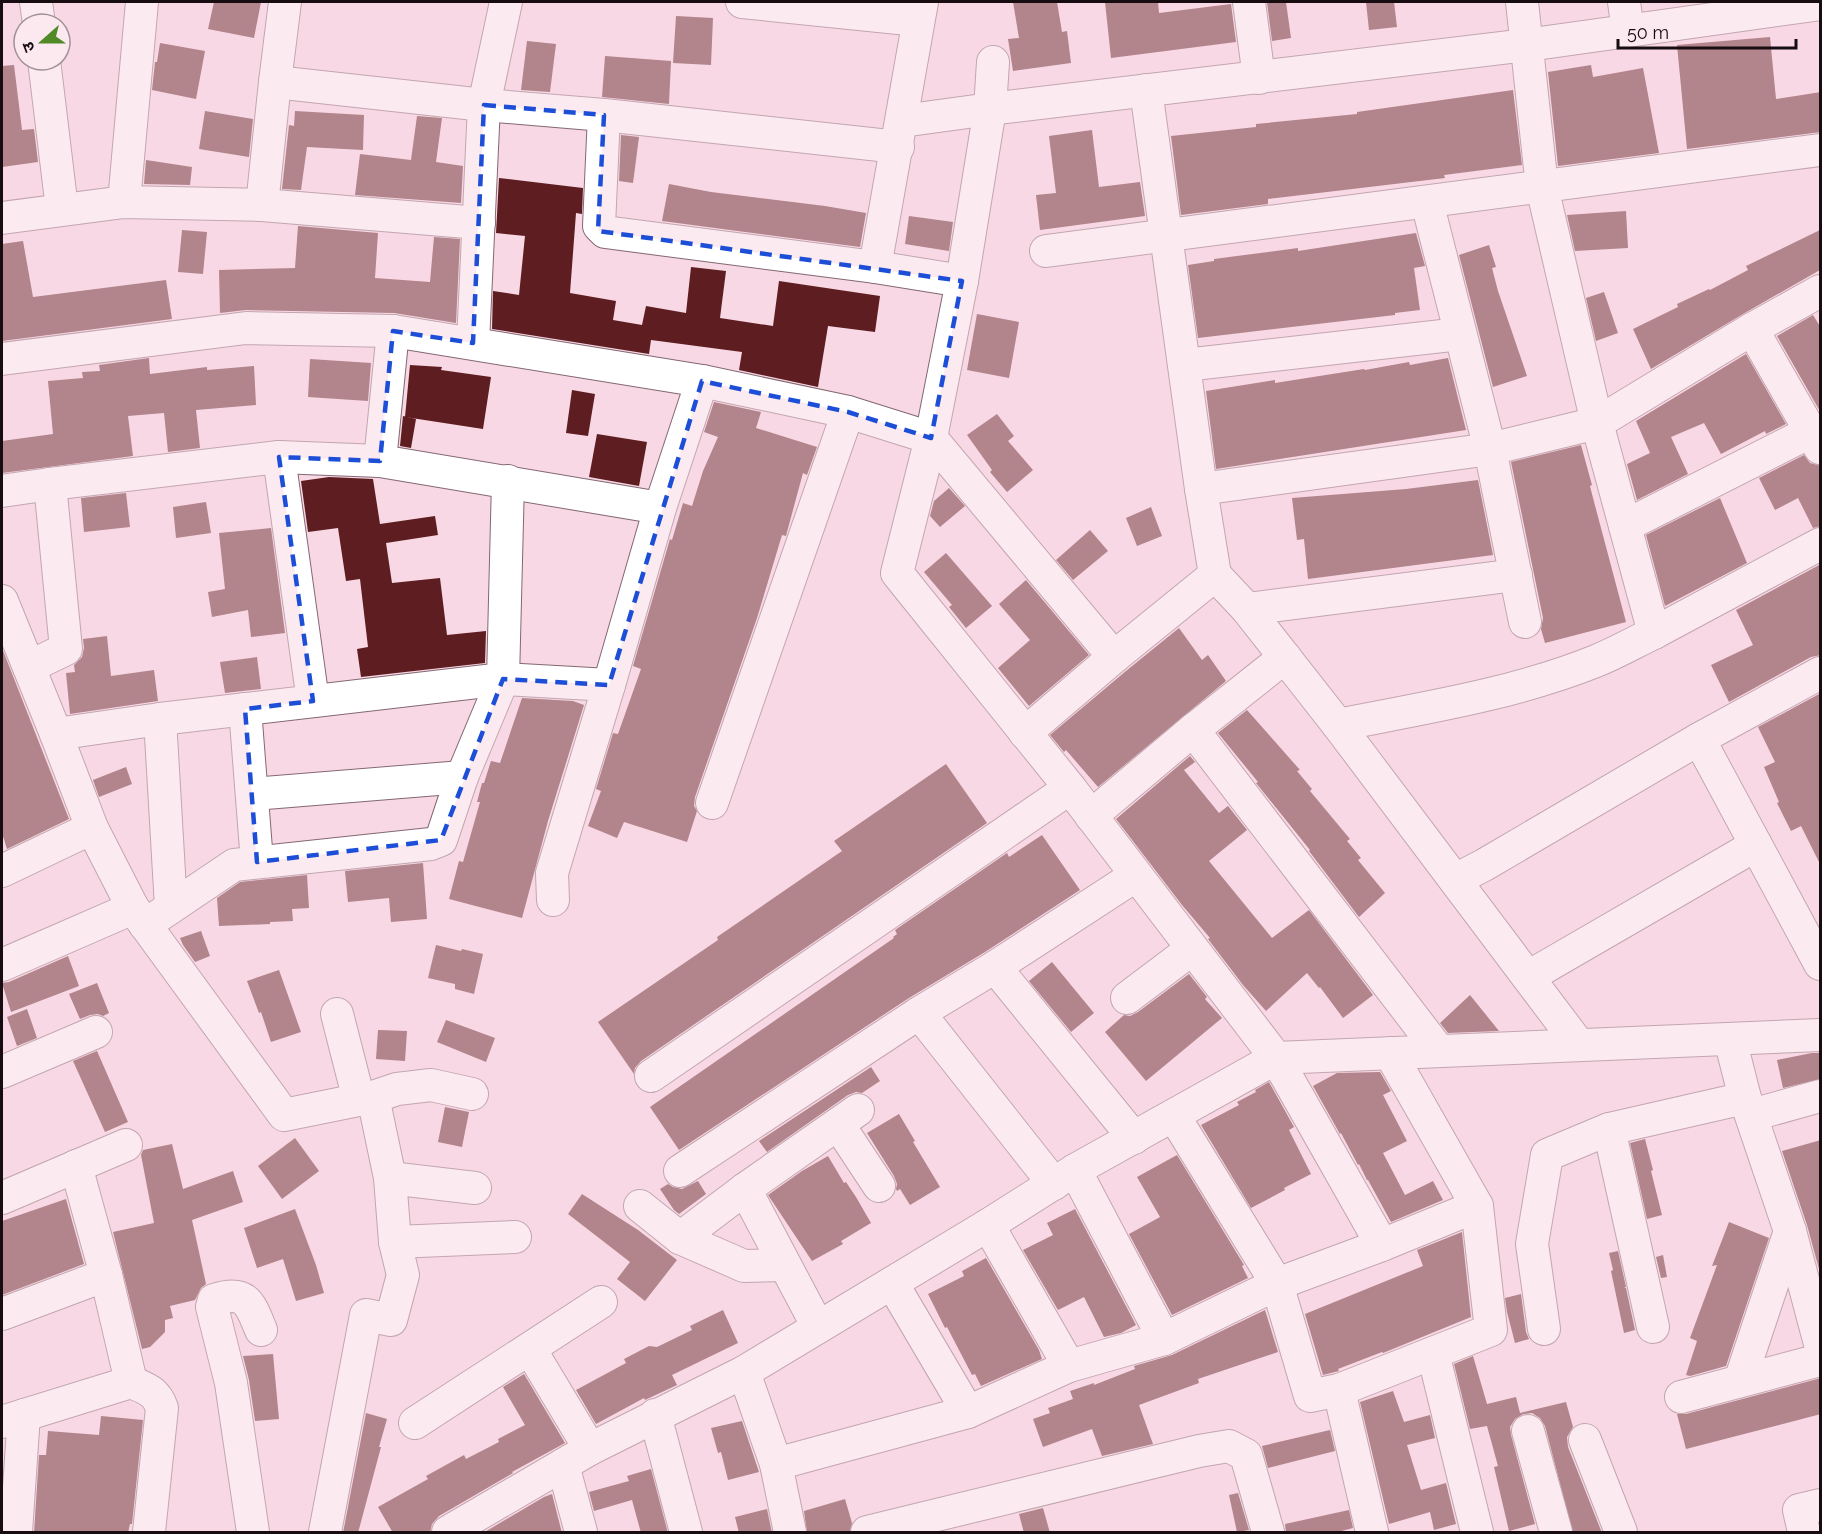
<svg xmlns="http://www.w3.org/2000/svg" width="1822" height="1534" viewBox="0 0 1822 1534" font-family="Raleway,'Noto Sans Devanagari',sans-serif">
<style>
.building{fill:#5e1d20}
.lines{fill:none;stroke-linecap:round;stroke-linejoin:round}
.minor-casing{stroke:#836873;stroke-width:34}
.minor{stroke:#fff;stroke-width:32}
.marked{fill:none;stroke:#1d4ed8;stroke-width:4.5;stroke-dasharray:12 8;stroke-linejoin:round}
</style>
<rect width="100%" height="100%" fill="#f7d8e4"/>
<g class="building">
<path d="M214,2H261L254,38L208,29Z"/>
<path d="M1013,2H1057L1062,32L1067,31L1071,63L1013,71L1008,39L1019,38Z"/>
<path d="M1105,2H1158L1159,13L1231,4L1236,42L1111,58Z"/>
<path d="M1267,2H1286L1291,38L1272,41Z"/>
<path d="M1366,2H1394L1397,27L1369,30Z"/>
<path d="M676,16L713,18L711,65L673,63Z"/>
<path d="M1770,37L1776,99L1821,92V132L1687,149L1677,45Z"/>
<path d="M527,41L556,44L550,92L521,90Z"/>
<path d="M160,43L205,51L196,99L152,90L155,62H157Z"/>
<path d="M605,56L671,61L669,104L602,97Z"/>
<path d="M14,65L22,130L34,129L38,162L2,167V66Z"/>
<path d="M1591,65L1593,77L1643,68L1659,153L1558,166L1548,72Z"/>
<path d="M1513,90L1522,165L1444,175L1445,178L1268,199V204L1181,215L1171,136L1256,127V124L1357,114V112Z"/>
<path d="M205,111L253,119L249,157L199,149Z"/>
<path d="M295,111L364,115L363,150L307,147L301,190L282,189L289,125L294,126Z"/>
<path d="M417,116L442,118L436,162L463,166L461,203L355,195L360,154L411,160Z"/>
<path d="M1092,130L1099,187L1140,182L1145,216L1040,230L1036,195L1056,193L1049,136Z"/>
<path d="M621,135L639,137L633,183L619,181Z"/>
<path d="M146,160L192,167L190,185L144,184Z"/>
<path d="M499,178L583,188L582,214L576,213L570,293L616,301L613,320L642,325L646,306L686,313L691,267L726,271L720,318L773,326L779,281L880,296L875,332L828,326L818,387L739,370L742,352L651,340L649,354L492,329L493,291L519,295L525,236L496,233Z"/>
<path d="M669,184L711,192L825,206L866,213L860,247L662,221Z"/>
<path d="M1626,211L1628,248L1575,251L1567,215Z"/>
<path d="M909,216L953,222L949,251L905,244Z"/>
<path d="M298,226L378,233L375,278L430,282L434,237L460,239L456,323L394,313L246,310L220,313L219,270L295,268Z"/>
<path d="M182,230L207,232L203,274L178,272Z"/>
<path d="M1820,230V270L1743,314L1651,369L1633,329L1678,307L1677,304L1709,289L1710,290L1748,270L1746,266Z"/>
<path d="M1416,233L1425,266L1414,268L1420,310L1395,313V315L1198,338L1188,265L1214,261V259L1298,248V251Z"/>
<path d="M23,241L33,297L166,280L172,319L2,341V244Z"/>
<path d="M1489,245L1496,267L1492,268L1498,291L1527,376L1493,387L1459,255Z"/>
<path d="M1604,292L1618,333L1596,341L1586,298Z"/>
<path d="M977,314L1019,322L1009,378L967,370Z"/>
<path d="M1813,315L1821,328V413L1777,336Z"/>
<path d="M1746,354L1786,424L1766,434L1765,431L1721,454L1704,423L1671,437L1688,474L1637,500L1627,464L1650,453L1636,421Z"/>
<path d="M149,358L150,374L207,367V370L254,366L256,405L196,410L200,448L168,452L164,413L128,416L133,456L2,473V441L53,434L48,381L83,378L82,372L100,371L99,365Z"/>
<path d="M1448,358L1466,430L1216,469L1206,391L1275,380V383L1364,369L1365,370L1409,362L1410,365Z"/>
<path d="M310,359L371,363L368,401L308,397Z"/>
<path d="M410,365L442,367L441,370L491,377L483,429L405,417Z"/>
<path d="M572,390L595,394L588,436L566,433Z"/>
<path d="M714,402L761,412L756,428L817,447L807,475L803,473L787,532L786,536L782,535L757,618L695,797L694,806L697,811L687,842L624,822L617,838L588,826L601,791L596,789L613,733L618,734L641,669L633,666L670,539L672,540L683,503L692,506L703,471L718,437L704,432Z"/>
<path d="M997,414L1014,436L1008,441L1033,470L1007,492L990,472L992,470L967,435Z"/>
<path d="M403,416L416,419L411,448L400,446Z"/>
<path d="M597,434L647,442L639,486L589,477Z"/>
<path d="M1581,445L1592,485L1590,486L1593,498L1626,622L1545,643L1541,629L1543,618L1511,462Z"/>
<path d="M1804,455L1810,463L1821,466V526L1813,528L1798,498L1775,510L1759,478Z"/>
<path d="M329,477L373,479L380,524L435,516L438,535L386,543L392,583L440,578L447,635L486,631L485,663L361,677L357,649L368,647L360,579L346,581L338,528L308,532L301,481Z"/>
<path d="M1478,480L1493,555L1308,579L1304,539L1297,540L1292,498L1406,489Z"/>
<path d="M949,488L965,506L940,527L930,516L934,501Z"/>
<path d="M126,493L130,527L84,532L81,498Z"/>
<path d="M1720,498L1747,563L1665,606L1646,535Z"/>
<path d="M206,502L211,533L176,538L173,507Z"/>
<path d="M1151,507L1162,536L1137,546L1126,518Z"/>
<path d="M271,528L285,633L251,637L248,610L212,617L208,592L225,589L219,533Z"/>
<path d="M1090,530L1108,551L1073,580L1056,560Z"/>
<path d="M946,553L992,606L966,628L949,607L952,605L924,572Z"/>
<path d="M1821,564V655L1811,657L1729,702L1711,665L1753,645L1736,610Z"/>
<path d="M1026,580L1089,655L1029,706L998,668L1030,640L999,604Z"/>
<path d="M1179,628L1202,660L1208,655L1226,681L1098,787L1066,750L1064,752L1050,735L1126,671Z"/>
<path d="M107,636L111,676L154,670L158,701L70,714L66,673L75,672L74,665L82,657L84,648L83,639Z"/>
<path d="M2,648L69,819L7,849L2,833Z"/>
<path d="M257,657L261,689L225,693L220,662Z"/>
<path d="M1821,693V866L1801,826L1791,831L1777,803L1779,802L1764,767L1775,762L1758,727Z"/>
<path d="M522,698L573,701L584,705L548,821L522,918L449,899L459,861L463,862L480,802H477L482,783H484L491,761L500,763Z"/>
<path d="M1247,710L1300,770L1297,771L1312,789L1310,791L1350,839L1347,841L1361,858L1358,860L1385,893L1359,917L1309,851L1310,850L1256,783L1258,782L1218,733Z"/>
<path d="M1190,756L1195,762L1184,770L1219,813L1228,806L1247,830L1209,861L1272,938L1309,910L1373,995L1343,1018L1320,987L1319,988L1307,973L1266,1011L1243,985L1208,939L1210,938L1182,905L1116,819Z"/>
<path d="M946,764L987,823L641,1061L635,1068L634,1074L598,1022L718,940L717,937L842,851L834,841Z"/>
<path d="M126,767L132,784L99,797L93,780Z"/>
<path d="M1042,835L1080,890L985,952L909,998L679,1150L650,1107L894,938L893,937L897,934L895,930L1007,853L1009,857Z"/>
<path d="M423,863L427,919L391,922L389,898L348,902L345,871Z"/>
<path d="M307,875L309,908L292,909L293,921L270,922V924L219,926L217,898L240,882Z"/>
<path d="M201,931L210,956L195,962L183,945L180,938Z"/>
<path d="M436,945L461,951L462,949L483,954L474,994L455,989V984L428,978Z"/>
<path d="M68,956L79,986L11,1012L2,983L9,982Z"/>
<path d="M1052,962L1094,1013L1071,1032L1029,981Z"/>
<path d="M279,970L301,1032L271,1042L261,1012L259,1013L247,981Z"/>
<path d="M1189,974L1207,997L1205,999L1222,1018L1146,1081L1105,1032L1124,1015L1130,1016L1138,1012Z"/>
<path d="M97,983L109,1013L103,1016L98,1014L90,1015L80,1019L69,994Z"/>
<path d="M1470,995L1499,1031L1448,1033L1440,1023Z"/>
<path d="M27,1009L37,1038L17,1046L7,1017Z"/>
<path d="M446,1020L495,1038L486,1062L437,1042Z"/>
<path d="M378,1030L407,1031L405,1061L376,1059Z"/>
<path d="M97,1051L128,1122L105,1132L73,1061Z"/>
<path d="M1812,1053H1821V1079L1783,1088L1777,1060Z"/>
<path d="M871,1067L880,1081L862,1093L856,1092L848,1095L767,1152L759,1141Z"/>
<path d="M1380,1072L1391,1091L1383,1095L1407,1141L1383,1153L1405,1195L1433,1181L1443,1200L1391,1222L1368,1180H1367L1359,1164L1358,1165L1341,1133L1340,1134L1313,1086L1337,1073Z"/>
<path d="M1269,1082L1294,1127L1289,1130L1311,1174L1284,1188L1285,1190L1251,1208L1201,1125L1239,1105L1237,1102L1256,1092L1255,1090Z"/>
<path d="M445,1107L469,1112L462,1147L438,1142Z"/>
<path d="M899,1114L915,1141L913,1142L940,1187L910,1205L900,1189L897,1191L896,1189L897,1184L894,1176L867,1133Z"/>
<path d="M295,1138L319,1171L282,1199L258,1166Z"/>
<path d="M1645,1139L1653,1170L1651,1171L1662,1215L1647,1219L1630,1143Z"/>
<path d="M1821,1140V1269H1819L1807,1225L1782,1151Z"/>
<path d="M172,1144L183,1189L233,1171L243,1202L192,1220L206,1284L201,1288L195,1300L170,1306L173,1318L165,1320V1332L150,1347L142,1349L113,1232L154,1223L141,1155L143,1150Z"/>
<path d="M1177,1155L1244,1265L1242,1266L1248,1278L1172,1315L1129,1234L1160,1217L1137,1177Z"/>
<path d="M828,1156L844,1183L846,1182L856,1197L871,1223L841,1241L843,1244L812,1261L768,1195L802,1171Z"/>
<path d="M698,1181L706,1194L679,1214L674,1210L660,1189L668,1184L673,1187L682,1189Z"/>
<path d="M582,1194L638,1230L677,1260L645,1301L617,1279L630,1262L568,1214Z"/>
<path d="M66,1199L84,1264L2,1295V1221Z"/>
<path d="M295,1209L316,1265L324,1293L296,1301L283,1259L257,1268L244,1228Z"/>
<path d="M1075,1209L1136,1325L1121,1333L1104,1337L1084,1297L1058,1310L1023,1250L1053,1235L1047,1223Z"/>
<path d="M1729,1222L1769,1238L1726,1366L1690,1376L1686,1375L1697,1341L1690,1338L1717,1265L1712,1266Z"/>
<path d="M1462,1232L1471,1317L1383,1353L1382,1352L1338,1369L1339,1371L1323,1375L1305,1314L1423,1266L1417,1250Z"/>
<path d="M1618,1251L1626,1287H1624L1626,1288L1635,1330L1624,1333L1611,1271L1613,1270L1609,1253Z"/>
<path d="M1663,1255L1667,1277L1661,1278L1656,1257Z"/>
<path d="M986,1258L1039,1350L1042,1359L981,1386L975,1374L972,1375L947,1327L945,1328L928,1294L964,1276L962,1271Z"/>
<path d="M1521,1294L1526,1332L1529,1339L1515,1343L1507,1312L1505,1298Z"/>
<path d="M723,1310L738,1343L672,1375L677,1385L645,1400L644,1398L596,1424L576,1390L626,1363L624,1359L649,1346L657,1347L692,1330L690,1326Z"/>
<path d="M1265,1310L1278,1352L1198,1379L1199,1383L1139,1405L1153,1444L1102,1456L1092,1429L1043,1447L1033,1419L1050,1413L1048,1408L1073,1399L1070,1391L1094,1383V1385L1135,1369L1134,1366L1172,1355Z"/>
<path d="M273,1354L279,1419L255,1421L249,1380L243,1356Z"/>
<path d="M1473,1356L1487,1404L1516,1397L1520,1413L1566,1402L1573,1427L1567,1437L1568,1447L1602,1533H1573L1545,1426L1540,1418L1532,1413L1523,1414L1515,1419L1510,1427L1511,1435L1535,1524L1509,1531L1494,1467L1498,1466L1487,1426L1470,1429L1454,1364Z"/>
<path d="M524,1374L565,1443L512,1472L513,1473L439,1516L432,1524L430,1533H393L378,1507L428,1479L426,1476L464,1455L466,1459L499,1442L498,1439L525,1425L503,1387Z"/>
<path d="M1821,1378V1414L1686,1449L1677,1414H1686Z"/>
<path d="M1393,1391L1404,1422L1430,1415L1435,1438L1407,1445L1421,1490L1446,1483L1456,1524L1434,1530L1430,1512L1389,1524L1360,1402Z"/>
<path d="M366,1413L387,1419L379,1447H381L358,1533H343Z"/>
<path d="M101,1416L143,1420L132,1524H130L128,1533H34L39,1455H46L48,1431L99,1435Z"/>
<path d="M742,1421L759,1472L728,1480L721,1452L718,1453L711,1428Z"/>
<path d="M1330,1430L1335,1451L1268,1468L1262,1446Z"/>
<path d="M651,1469L668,1533H641L632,1500L594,1511L589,1492L629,1481L627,1476Z"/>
<path d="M1238,1493L1249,1530L1237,1532L1229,1495Z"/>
<path d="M552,1494L562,1533H483L544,1497Z"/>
<path d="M845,1499L852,1523L850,1533H807L804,1511Z"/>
<path d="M1043,1508L1050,1533H1024L1019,1514Z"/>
<path d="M767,1509L772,1533H739L735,1517Z"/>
<path d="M1349,1510L1353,1528L1334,1533H1286L1285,1524Z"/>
</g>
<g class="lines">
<g class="minor-casing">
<g id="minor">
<path d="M36,2L39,24"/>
<path d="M742,2L918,20"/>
<path d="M1249,2L1259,78"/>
<path d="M1522,2L1542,187L1597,423L1654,633L1820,544"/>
<path d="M1624,2L1628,31"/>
<path d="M44,60L62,209"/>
<path d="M993,62L990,109L962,281L931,438L897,573L1070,788L1276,1058L1382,1245"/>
<path d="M275,82L484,105L604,115L898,147"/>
<path d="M604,115L599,226L605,232L875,267L962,281"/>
<path d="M902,121L990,109L1527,45L1820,4"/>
<path d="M124,202L142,2"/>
<path d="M1427,202L1490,449L1525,622"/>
<path d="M262,205L275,82L285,2"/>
<path d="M2,218L124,202L262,205L479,223"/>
<path d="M1046,251L1820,150"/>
<path d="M875,267L922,2"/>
<path d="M1752,329L1820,448"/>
<path d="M473,343L484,105L506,2"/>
<path d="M2,359L246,328L393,331L702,381L848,412L931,438L1114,657"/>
<path d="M1185,365L1460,334"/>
<path d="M279,457L313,701"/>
<path d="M380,461L393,331"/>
<path d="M1201,489L1490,449L1597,423L1752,329L1820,291"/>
<path d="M2,491L50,484L279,457L380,461L660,508"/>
<path d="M1625,526L1810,432"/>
<path d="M1215,575L1247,609L1516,575"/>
<path d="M2,601L56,734L92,828L133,908L284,1115L373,1097L397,1089L431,1085L472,1094"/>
<path d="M1247,609L1338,725L1579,1045"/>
<path d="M29,667L66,649L50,484"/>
<path d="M245,709L257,862"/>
<path d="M160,719L171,907"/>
<path d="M1338,725C1424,708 1514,694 1596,661C1616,653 1635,642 1654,633"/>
<path d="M1193,730L1439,1051"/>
<path d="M1025,733L1114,657L1215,575L1201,489L1146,90"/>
<path d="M56,734L160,719L503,679L609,685"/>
<path d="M1699,739L1820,964"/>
<path d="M253,794L462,777"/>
<path d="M712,803L848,412"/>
<path d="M1091,816L1193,730L1285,657"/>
<path d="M2,871L92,828"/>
<path d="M1455,880L1484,865L1699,739L1820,673"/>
<path d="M553,900L552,873L609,685L660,508L702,381"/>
<path d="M145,925L234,865L431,844L441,840L462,777L503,679L508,481"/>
<path d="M2,965L133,908"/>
<path d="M995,967L1134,1138"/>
<path d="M1528,977L1756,845"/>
<path d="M1127,998L1192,949"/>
<path d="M337,1014L359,1100"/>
<path d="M1730,1039L1745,1098L1790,1231L1820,1344"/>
<path d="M2,1072L96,1032"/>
<path d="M651,1076L1070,788"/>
<path d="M1752,1115L1820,1096"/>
<path d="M1174,1116L1277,1284L1310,1396L1339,1390L1491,1330L1477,1206L1390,1053"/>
<path d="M838,1124L879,1186"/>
<path d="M1609,1129L1653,1327"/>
<path d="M76,1166L106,1275L131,1382"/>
<path d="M1075,1170L1164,1339"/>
<path d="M680,1171L919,1013"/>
<path d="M390,1178L475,1188"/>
<path d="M1054,1184L919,1013L995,967L1135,876"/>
<path d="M745,1189L818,1327"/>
<path d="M2,1198L126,1145"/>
<path d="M640,1206L680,1238L744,1266L784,1265"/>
<path d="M988,1225L1069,1366"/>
<path d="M680,1238L745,1189L858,1110"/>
<path d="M395,1242L515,1237"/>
<path d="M892,1283L968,1412"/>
<path d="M2,1314L106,1275"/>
<path d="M1544,1329L1532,1244L1547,1155L1609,1129L1745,1098"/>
<path d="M530,1349L590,1449"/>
<path d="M1433,1353L1477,1532"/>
<path d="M744,1372L776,1464L790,1532"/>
<path d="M1740,1381L1790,1231"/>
<path d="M1339,1390L1372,1532"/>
<path d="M1681,1397L1820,1360"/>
<path d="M655,1415L686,1532"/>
<path d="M2,1422L131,1382C147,1389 156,1391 162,1408L149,1532"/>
<path d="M415,1423L601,1302"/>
<path d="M1528,1431L1556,1532"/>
<path d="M1585,1440L1621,1532"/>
<path d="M776,1464L968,1412L1069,1366L1164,1339L1277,1284L1382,1245L1477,1206"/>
<path d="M563,1465L581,1532"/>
<path d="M16,1532L24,1415"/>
<path d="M253,1532L231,1383L212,1307L214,1300C246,1289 250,1303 261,1330"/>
<path d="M325,1532L366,1315L391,1320L403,1275L395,1242L390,1178L373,1097"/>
<path d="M448,1532L590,1449L744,1372L988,1225L1075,1170L1276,1058L1820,1035"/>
<path d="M867,1532L1199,1451L1229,1446L1246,1455L1268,1532"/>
<path d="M1804,1532L1799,1510L1820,1505"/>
</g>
</g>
<use href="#minor" class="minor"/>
</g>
<path d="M0 0H1822V1534H0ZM484,105L604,115L598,231L962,281L931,438L848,412L702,381L609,685L503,679L441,840L257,862L245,709L313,701L279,457L380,461L393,331L473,343Z" fill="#f7d8e4" fill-opacity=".55" fill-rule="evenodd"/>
<path class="marked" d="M484,105L604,115L598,231L962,281L931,438L848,412L702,381L609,685L503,679L441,840L257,862L245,709L313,701L279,457L380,461L393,331L473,343Z"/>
<rect width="1822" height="1534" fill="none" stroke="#170d11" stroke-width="6"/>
<g transform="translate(42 42) rotate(249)"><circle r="28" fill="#fce9f0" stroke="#a09197" stroke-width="1.5"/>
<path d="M0-4.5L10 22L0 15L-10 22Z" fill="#508a27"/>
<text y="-9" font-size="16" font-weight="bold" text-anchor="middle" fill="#170d11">उ</text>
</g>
<path d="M1618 39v9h178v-9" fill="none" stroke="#170d11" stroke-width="3"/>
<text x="1627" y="39" font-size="18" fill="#170d11" stroke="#fce9f0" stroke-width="4.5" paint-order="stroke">50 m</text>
</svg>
